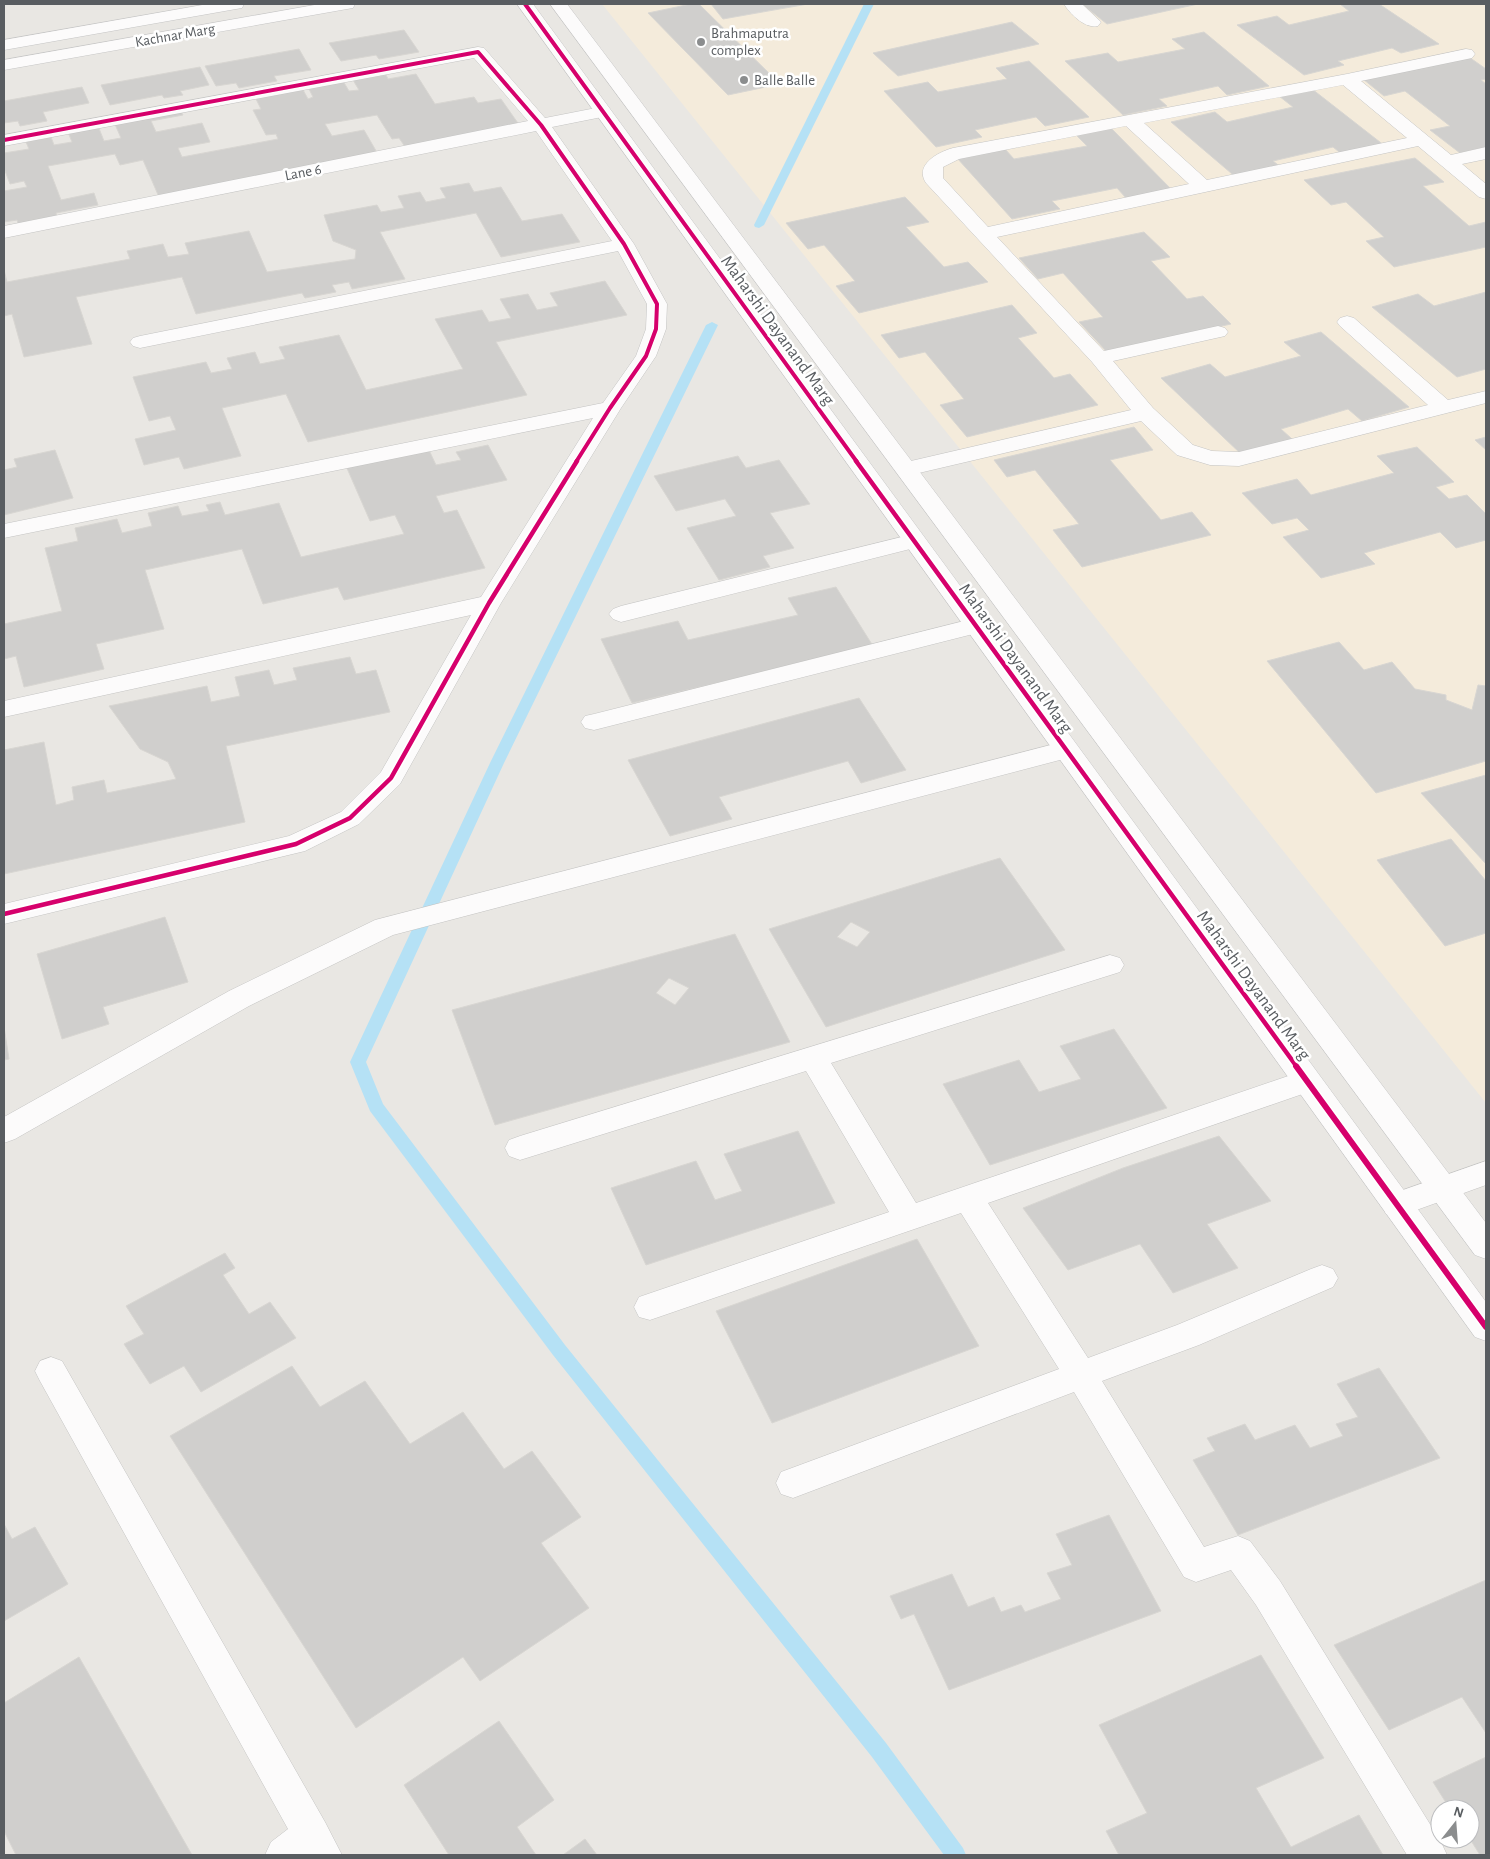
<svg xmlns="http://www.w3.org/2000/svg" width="1490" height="1859" viewBox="0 0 1490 1859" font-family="'Alegreya Sans',sans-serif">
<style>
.commercial{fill:#f4ebdb}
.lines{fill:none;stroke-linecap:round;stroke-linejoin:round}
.stream{fill:#b5e1f5;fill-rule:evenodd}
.building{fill:#d0cfcd;stroke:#d8d6d2;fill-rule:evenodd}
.street-casing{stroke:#c4c4c3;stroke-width:1}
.secondary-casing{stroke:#c5c5c5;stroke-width:1}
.street{fill:#fcfbfb;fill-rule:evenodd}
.secondary{fill:#fcfbfb;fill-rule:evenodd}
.cycleway-far2-casing{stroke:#fff;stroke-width:6}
.cycleway-far1-casing{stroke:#fff;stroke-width:8}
.cycleway-casing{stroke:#fff;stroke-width:9}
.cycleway-far2{stroke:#d6006c;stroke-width:4}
.cycleway-far1{stroke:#d6006c;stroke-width:4.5}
.cycleway{stroke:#d6006c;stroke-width:6}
.poi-dot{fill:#8b8d8e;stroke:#fff;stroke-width:2}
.labels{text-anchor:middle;stroke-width:5;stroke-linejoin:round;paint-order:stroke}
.far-poi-label{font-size:15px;fill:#595d61;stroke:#fff;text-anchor:start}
.far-street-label{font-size:15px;fill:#595d61;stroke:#fff}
.street-label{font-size:18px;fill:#595d61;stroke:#fff}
</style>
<rect width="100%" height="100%" fill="#e9e7e3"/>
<path class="commercial" d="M602,4H1486V1103L1096,618Z"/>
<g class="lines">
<g class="stream">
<path d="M864,4H874L764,225L759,228L755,227L754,225Z"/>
<path d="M712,322L718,325L504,763L366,1062L383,1104L565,1345L886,1743L963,1848L966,1855H944L872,1757L553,1355L370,1111L350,1062L490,763L706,325Z"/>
</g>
</g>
<g class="building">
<path d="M691,4H699L780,84L728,95L648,13Z"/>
<path d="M711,4H808L723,19Z"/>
<path d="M1082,4H1198L1107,24Z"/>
<path d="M1340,4H1379L1439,44L1401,53L1392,48L1338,61L1344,65L1304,75L1237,25L1277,16L1289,25L1349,11Z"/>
<path d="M1012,22L1039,44L898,76L873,53Z"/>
<path d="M404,30L419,52L379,59L376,55L341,61L329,43Z"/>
<path d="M1204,32L1269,86L1227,95L1218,86L1159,99L1167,106L1123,115L1065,61L1108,53L1118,62L1185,49L1172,39Z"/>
<path d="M299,49L311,70L274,76L277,81L239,88L236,83L216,86L205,66Z"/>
<path d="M1469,57L1486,69V79L1481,80L1486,84V147L1460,153L1430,130L1450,126L1405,91L1384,96L1363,79Z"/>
<path d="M1029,61L1089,117L1045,126L1036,117L975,130L982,137L936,147L884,91L928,82L938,92L1007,79L996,68Z"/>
<path d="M200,67L209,85L180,91L183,95L164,98L162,95L110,105L101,85Z"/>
<path d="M416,74L435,104L474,97L478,103L501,99L520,126L406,148L399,138L392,139L377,115L325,124L332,136L364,130L379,156L159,197L143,160L120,165L115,154L48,166L61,200L94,193L98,205L56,213L58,219L19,226L17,220L4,222V191L27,187L24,181L10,184L4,168V153L29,149L26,142L51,137L54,145L72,142L68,132L98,126L104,141L121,138L114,122L180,110L183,115L151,121L156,132L202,123L210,142L178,148L182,157L278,139L276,134L266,135L253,110L261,109L255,97L302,88L308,99L313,97L308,87L343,81L349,91L359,90L353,80L386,75L388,79Z"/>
<path d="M82,87L89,103L43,112L47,121L20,126L18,121L4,123V101Z"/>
<path d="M1312,89L1385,146L1344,156L1333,147L1273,161L1282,168L1238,179L1171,122L1215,112L1227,122L1293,107L1279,96Z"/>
<path d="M1110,127L1171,189L1126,198L1117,188L1052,201L1060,209L1012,219L957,158L1005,149L1014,159L1087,146L1075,134Z"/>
<path d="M1415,158L1444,182L1423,186L1469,226L1486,222V247L1394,267L1366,241L1384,237L1346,202L1331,205L1304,180Z"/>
<path d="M469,183L474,192L501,187L522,221L562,214L580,242L501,257L476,213L380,232L405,279L352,289L349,282L332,285L336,292L305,298L302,293L196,314L182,277L76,297L92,344L24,357L12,314L4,316V270L7,282L130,259L127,251L163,244L168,257L189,254L185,243L249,231L267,272L355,259L356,250L333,241L324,215L377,205L381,212L404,208L398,196L420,192L426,202L446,198L440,188Z"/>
<path d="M905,197L929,222L906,227L944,267L968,262L988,282L859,313L836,286L855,281L824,245L808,249L786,223Z"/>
<path d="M1144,232L1170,257L1151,261L1187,299L1203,296L1231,324L1106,351L1079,322L1103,317L1063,273L1038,279L1019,258Z"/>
<path d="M605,281L627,315L496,342L527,395L308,442L286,394L222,408L241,456L184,469L179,457L144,465L135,439L176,430L170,416L149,421L133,377L206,362L211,373L232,369L227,358L255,352L260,364L285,359L279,347L339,335L366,390L463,369L435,319L482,310L489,322L511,318L500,299L528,294L537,310L558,306L550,293Z"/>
<path d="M1486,292V369L1457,377L1372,307L1418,294L1434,306Z"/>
<path d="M1012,305L1037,333L1018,338L1054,378L1070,374L1098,405L967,437L940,405L964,399L925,352L899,358L881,335Z"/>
<path d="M1321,332L1409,407L1362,421L1348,409L1281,429L1292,439L1241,454L1161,378L1210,364L1225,377L1301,356L1284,342Z"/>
<path d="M1134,427L1153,450L1110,460L1161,520L1192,512L1211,535L1082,567L1053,530L1079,524L1035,470L1007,477L994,460Z"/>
<path d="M1486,437V450L1475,440Z"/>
<path d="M488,445L507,480L436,496L444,513L457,510L485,568L344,600L338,587L263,604L242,549L145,570L164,629L96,644L104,669L24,687L16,656L4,659V624L62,611L45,548L78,541L75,528L117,519L122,533L152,526L148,513L178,506L182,516L209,511L206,505L220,502L225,515L279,503L301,557L404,534L395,515L370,521L346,466L428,448L436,465L461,460L456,452Z"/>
<path d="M1417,447L1454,482L1436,487L1449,499L1467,495L1486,514V540L1456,548L1440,532L1364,553L1375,564L1321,578L1283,537L1309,530L1297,518L1272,524L1242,493L1297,479L1311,495L1394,473L1377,456Z"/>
<path d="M55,450L73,498L4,515V470L17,467L14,459Z"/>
<path d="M738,456L746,468L779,460L810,504L770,513L794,548L763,556L770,567L719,580L687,528L736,516L725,499L676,511L654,476Z"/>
<path d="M836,587L873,646L632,703L601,639L678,621L688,640L798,615L788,598Z"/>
<path d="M1339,642L1364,670L1392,662L1415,689L1446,695V700L1472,710L1478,685L1486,686V761L1376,793L1267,661Z"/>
<path d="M350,657L356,674L376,670L390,712L226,746L245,822L4,874V750L44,742L56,805L74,800L72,787L104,780L107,793L176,779L168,762L140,749L109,706L207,686L211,702L240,696L235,677L269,670L274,685L297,680L293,668Z"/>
<path d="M859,698L906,770L861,783L848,761L719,797L732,819L670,836L628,760Z"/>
<path d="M1486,775V864L1421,793Z"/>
<path d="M1451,839L1486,881V933L1445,946L1377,860Z"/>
<path d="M1000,858L1065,950L826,1027L769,929ZM851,922L870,932L857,947L837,937Z"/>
<path d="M165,917L188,982L103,1007L109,1024L62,1039L37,954Z"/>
<path d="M735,934L790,1042L495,1125L452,1010ZM669,978L689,988L675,1005L656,993Z"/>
<path d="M4,1027L9,1059L4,1060Z"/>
<path d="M1114,1029L1167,1108L990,1165L943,1084L1019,1060L1039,1092L1081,1079L1060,1046Z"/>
<path d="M798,1131L835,1203L646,1265L611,1188L696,1161L715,1200L742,1191L724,1154Z"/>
<path d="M1219,1136L1271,1201L1207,1224L1238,1268L1173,1293L1140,1244L1068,1270L1023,1208L1123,1168Z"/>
<path d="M917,1239L979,1346L772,1423L716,1311Z"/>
<path d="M225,1253L235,1268L223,1275L249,1314L270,1302L296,1338L201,1392L184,1366L150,1384L124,1344L144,1334L126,1306Z"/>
<path d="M292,1366L320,1407L365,1381L410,1444L463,1412L504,1469L532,1451L581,1517L541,1543L589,1608L480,1681L463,1657L356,1728L170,1436Z"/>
<path d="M1379,1368L1440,1458L1238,1535L1193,1460L1215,1451L1207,1438L1245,1424L1255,1440L1295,1425L1310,1448L1343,1436L1336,1424L1358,1417L1337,1384Z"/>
<path d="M1109,1515L1161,1611L949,1690L914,1614L901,1619L890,1596L952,1574L968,1607L994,1597L1001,1612L1021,1605L1025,1612L1061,1599L1047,1573L1072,1565L1056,1534Z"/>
<path d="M4,1524L12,1539L35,1527L68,1584L4,1621Z"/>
<path d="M1486,1580V1733L1462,1697L1389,1730L1334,1645Z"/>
<path d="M1261,1655L1324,1758L1256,1788L1291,1847L1359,1815L1383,1855H1119L1106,1831L1147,1813L1099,1725Z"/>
<path d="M79,1657L192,1855H16L4,1831V1703Z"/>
<path d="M499,1721L554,1800L517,1827L536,1855H449L404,1785Z"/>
<path d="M1486,1757V1855H1480L1470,1839V1809H1450L1433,1782Z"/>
<path d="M585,1839L597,1855H563Z"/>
</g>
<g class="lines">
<g class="street-casing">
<g id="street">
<path d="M1064,4H1082L1101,22L1098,26C1085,29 1070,14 1064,4Z"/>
<path d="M478,47L484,48L545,118L601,107L607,108L610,112L607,116L552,127L634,244L667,304L666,329L656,356L621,408L501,603L400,784L359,824L305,851L4,924V904L289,836L341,812L381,772L471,615L4,717V701L481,597L593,418L4,538V524L603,403L636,356L646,329L647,304L618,251L140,348L133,346L130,342L133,338L140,336L612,241L536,131L4,238V226L528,121L474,58L4,146V135Z"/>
<path d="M1466,49L1472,50L1475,54L1472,58L1361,81L1451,155L1486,147V159L1462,164L1486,184V199L1479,197L1418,146L997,237L1104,351L1218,326L1225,328L1228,332L1225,336L1113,361L1153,408L1193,445L1212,451L1239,452L1428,405L1340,326L1337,322L1340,318L1347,316L1354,318L1448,400L1486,391V403L1239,466L1210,465L1177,455L1141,421L906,476L898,474L895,469L898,464L1131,410L1092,362L926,183C914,165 938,152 953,148L1347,74ZM1343,85L1407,138L1207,180L1144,123ZM1126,126L1189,184L988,227L943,178V167L959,159Z"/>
<path d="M914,534L922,536L926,541L922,546L621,622L613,619L609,614L613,609L621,606Z"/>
<path d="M976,618L985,621L988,626L985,631L594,730L585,728L581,722L585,716L594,714Z"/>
<path d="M1066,741L1075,744L1079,750L1075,756L393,935L249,1006L15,1139L4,1143V1117L229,991L375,920Z"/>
<path d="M1110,955L1120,958L1124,965L1120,972L831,1063L916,1203L1297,1073L1307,1070L1317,1073L1322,1081L1317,1089L988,1203L1088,1358L1177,1325L1311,1269L1322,1265L1333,1269L1338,1278L1333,1287L1199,1345L1102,1381L1204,1547L1238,1536L1250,1541L1280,1581L1441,1842L1447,1855H1407L1256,1605L1231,1570L1196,1582L1184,1577L1074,1392L793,1498L781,1494L776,1483L781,1472L1059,1369L961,1213L650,1320L639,1317L634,1307L639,1297L889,1212L806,1071L520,1160L509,1156L505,1148L509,1140L520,1136Z"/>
<path d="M1486,1161V1185L1397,1217L1386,1214L1382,1205L1386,1196Z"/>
<path d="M51,1357L62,1361L325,1822L342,1855H265L271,1842L288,1829L40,1381L35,1371L40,1361Z"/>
</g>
</g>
<g class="secondary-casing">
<g id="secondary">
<path d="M208,4H244L242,8L236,9L4,50V40Z"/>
<path d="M320,4H355L353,8L347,9L4,70V60Z"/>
<path d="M517,4H533L1486,1302V1341L1475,1337Z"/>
<path d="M550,4H567L1486,1223V1259L1475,1255Z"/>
</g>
</g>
<use href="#street" class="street"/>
<use href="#secondary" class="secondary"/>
<g class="cycleway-far2-casing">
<g id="cycleway-far2">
<path d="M525,4L857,462"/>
<path d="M4,140L478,52L541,125L624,244L657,304L656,329L646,356L610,408L576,462"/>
</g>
</g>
<g class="cycleway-far1-casing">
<g id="cycleway-far1">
<path d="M856,461L1297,1067"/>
<path d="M4,914L296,844L350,818L391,778L489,603L577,461"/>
</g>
</g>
<g class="cycleway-casing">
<path id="cycleway" d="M1296,1066L1486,1327"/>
</g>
<use href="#cycleway-far2" class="cycleway-far2"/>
<use href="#cycleway-far1" class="cycleway-far1"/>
<use href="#cycleway" class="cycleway"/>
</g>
<g class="poi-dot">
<circle cx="701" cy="42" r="5"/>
<circle cx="744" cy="80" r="5"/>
</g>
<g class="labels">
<g class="far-poi-label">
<text x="711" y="38">Brahmaputra<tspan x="711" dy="17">complex</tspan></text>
<text x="754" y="85">Balle Balle</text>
</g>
<g class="far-street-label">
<text transform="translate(175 35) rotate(-10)" y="5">Kachnar Marg</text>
<text transform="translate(303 172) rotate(-11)" y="5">Lane 6</text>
</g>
<g class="street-label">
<text transform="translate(778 330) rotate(54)" y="6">Maharshi Dayanand Marg</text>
<text transform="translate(1016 658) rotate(54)" y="6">Maharshi Dayanand Marg</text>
<text transform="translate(1254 985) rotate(54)" y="6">Maharshi Dayanand Marg</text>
</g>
</g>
<rect width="1490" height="1859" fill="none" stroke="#595d61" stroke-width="10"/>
<g transform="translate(1455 1824) rotate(17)"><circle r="24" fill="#ffffff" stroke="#bdbec0"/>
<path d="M0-4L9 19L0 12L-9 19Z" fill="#8b8d8e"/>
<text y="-8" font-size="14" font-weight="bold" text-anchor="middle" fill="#595d61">N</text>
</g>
</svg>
